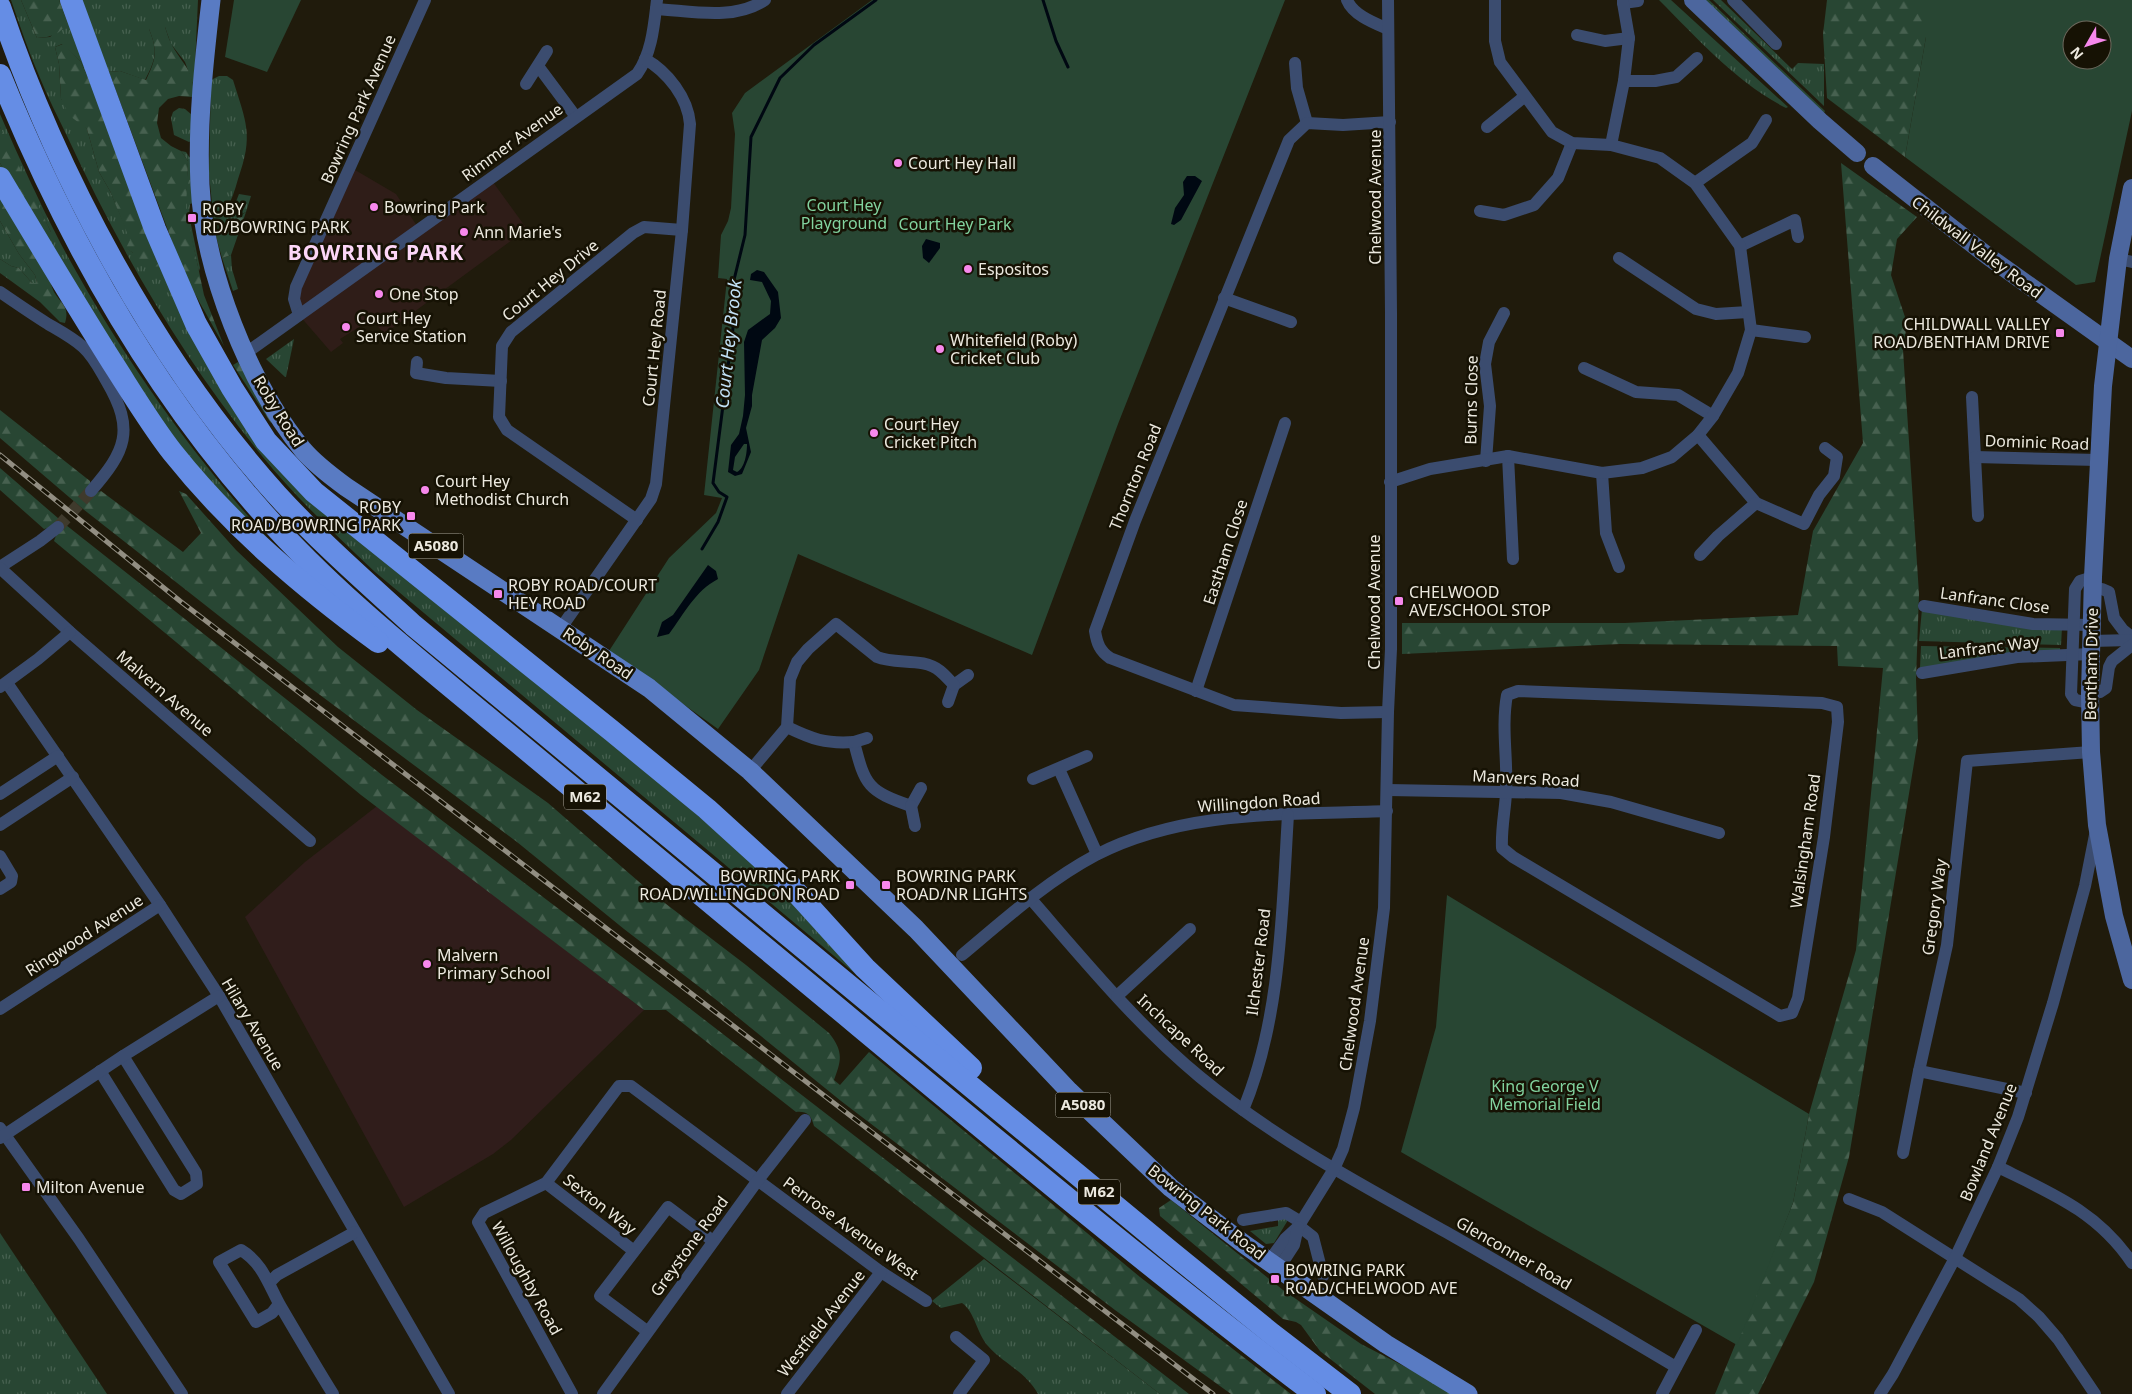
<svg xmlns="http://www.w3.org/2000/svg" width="2132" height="1394" viewBox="0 0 2132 1394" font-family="'Noto Sans',sans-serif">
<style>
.commercial{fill:#2f1d18}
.education{fill:#301d1b}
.grass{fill:url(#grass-tufts);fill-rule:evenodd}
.forest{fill:url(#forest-firs)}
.green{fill:#284633;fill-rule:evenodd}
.water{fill:#000812;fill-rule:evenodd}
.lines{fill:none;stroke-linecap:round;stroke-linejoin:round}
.stream{stroke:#000812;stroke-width:3}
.street-tunnel{stroke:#3f3a2c;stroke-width:12;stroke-dasharray:12 6;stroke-linecap:butt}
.street{stroke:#3b4c6f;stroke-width:12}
.secondary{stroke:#4c669e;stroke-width:18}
.primary{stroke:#597bc3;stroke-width:19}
.highway{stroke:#658de5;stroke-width:22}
.rail-casing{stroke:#928e82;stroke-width:5}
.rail{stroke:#161204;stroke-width:3;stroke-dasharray:9;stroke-linecap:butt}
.poi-dot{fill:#f788ec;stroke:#161204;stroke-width:2}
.labels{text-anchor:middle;stroke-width:5;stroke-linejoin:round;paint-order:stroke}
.shield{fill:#161204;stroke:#aca89d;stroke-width:1}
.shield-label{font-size:15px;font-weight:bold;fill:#ece9df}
.street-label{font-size:16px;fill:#ece9df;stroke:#161204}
.poi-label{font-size:16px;fill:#ece9df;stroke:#161204;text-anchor:start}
.park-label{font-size:16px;fill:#82d39f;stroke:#161204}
.water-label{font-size:18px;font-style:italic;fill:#c2e1f6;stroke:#161204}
.district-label{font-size:21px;font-weight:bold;letter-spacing:1px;fill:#fcd6f7;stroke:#161204}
</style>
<defs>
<pattern id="grass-tufts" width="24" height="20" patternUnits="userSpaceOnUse" patternTransform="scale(1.25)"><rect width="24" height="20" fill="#284633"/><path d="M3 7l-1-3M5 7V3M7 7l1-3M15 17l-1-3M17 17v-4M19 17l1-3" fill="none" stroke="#476150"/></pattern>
<pattern id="forest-firs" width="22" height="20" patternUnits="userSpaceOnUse" patternTransform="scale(1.25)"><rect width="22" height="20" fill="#284633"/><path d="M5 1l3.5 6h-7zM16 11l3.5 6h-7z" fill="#476150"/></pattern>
</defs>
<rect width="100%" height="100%" fill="#201b0c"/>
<path class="commercial" d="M350,167L396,194L419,229L490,178L527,229L384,334L372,319L340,339L343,343L331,352L299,315L295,293Z"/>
<path class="education" d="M377,806L644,1010L511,1140L493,1154L404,1207L245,917L305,862Z"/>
<g class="grass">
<path d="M11,0H21L37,38L50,37L67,21L59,0H62L243,417L776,884L864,981L375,572C336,535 296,498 262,456C182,358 120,250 67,136C58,117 48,98 40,78C29,53 20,26 11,0ZM62,44L81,62L112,132L133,253L127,248L131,240L110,191L99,172L87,129L61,99L59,64L55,47Z"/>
<path d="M77,0H198L194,87L185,62L171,44L165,27L149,29C158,51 156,59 145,80L120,71L109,72Z"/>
<path d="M1659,0H1671L1788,107L1786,108C1737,83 1698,39 1659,0Z"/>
<path d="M1700,0H1709L1825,111L1824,113Z"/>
<path d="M1713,0H1721L1792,69L1798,63L1824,64V106Z"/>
<path d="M219,76H227L233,80C246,122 254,135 238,179C235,190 231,202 225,212L231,214L239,194L251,196L246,212L238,216L231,232L218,229L214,224L209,173L211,80Z"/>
<path d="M179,108L185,109L192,115L191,141L189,142L174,135L171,118L173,112Z"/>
<path d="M0,114C19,158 39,202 61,244C119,352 189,452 272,543L192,466L111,350L0,167V163L47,241L51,232L8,147L0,127Z"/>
<path d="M181,151L186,152L192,161L193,203L190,204L189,215L200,268L199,271L185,210L188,161Z"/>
<path d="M0,221L19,254L35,275L37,283H32L19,268L11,266L0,259Z"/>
<path d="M231,255L232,269L238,289L233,291L222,258Z"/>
<path d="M294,339L286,377H285L266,359Z"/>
<path d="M1922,609L2062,628L2061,645L1919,641Z"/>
<path d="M1921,646L2060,648V652L1920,668Z"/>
<path d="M1281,1217L1288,1220L1274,1243L1266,1244L1250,1231L1278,1226V1220Z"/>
<path d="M0,1233L107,1394H0Z"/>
<path d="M984,1259L1160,1394H1038C1025,1371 1004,1364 988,1346C977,1334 975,1312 962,1303L941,1308L932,1301Z"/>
</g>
<g class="forest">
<path d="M21,0H59L67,21C61,35 51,37 37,38Z"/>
<path d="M1827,0H1926V37L1905,157L1827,98L1823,34Z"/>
<path d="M153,23L165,27C167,32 168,38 171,43C180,62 196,71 193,97L179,96L168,99L159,108L157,123L161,138L171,146L181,151L188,161L186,210L204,295L224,346L185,276L109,72L120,71L146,80C156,59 158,51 149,29Z"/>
<path d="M63,44L81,62L112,132L162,266L152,267L137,261L133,253L126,248L130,240L110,191L99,172L87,129L70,116L61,99L59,64L55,47Z"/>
<path d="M0,127L51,232L52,238L47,242L0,163Z"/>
<path d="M1841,163L1917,217L1897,239L1891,275L1907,323L1903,350L1919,594L1916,679L1918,739L1849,1157L1814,1282L1758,1394H1715L1793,1203L1809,1114L1856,950L1883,668L1838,666L1837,646L1620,644L1402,654V623H1625L1798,615L1813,531L1863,443Z"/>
<path d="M0,194L49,279C51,283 52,288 54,292C61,304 70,306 65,323L60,322L40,302L0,273V259L11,266L19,268L32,283H37L35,275L19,254L0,221Z"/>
<path d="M246,212L231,255L222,258L214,229L217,227L218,229L230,232L231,222Z"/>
<path d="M238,362L273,421L271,423L233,365Z"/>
<path d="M0,410L90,481V489L96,493L101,491L183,552L201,533L179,491L186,494L236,550L338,647L417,710L548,803L653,894L746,965L829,1033C843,1051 842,1059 834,1080L840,1085L869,1052L1140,1277L1291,1394H1231L1115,1310L841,1101L719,1002L624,929L517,842L312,689L83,509L0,438Z"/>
<path d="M0,468L66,525L382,775L675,997L1189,1394H1160L814,1126C811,1115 807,1111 796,1112L666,1010H644L361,795L54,541L57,533L51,527L44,529L0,490Z"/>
<path d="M1171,1200L1283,1290L1361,1344L1425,1377L1452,1394H1375L1320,1351L1301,1325L1296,1322L1283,1319L1160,1216L1159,1208Z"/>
</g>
<g class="green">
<path d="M234,0H301L267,72L225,57Z"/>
<path d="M872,0H1285L1118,424L1032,655L798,554L759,670L718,729L609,651L669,558L716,513L722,498L704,495L727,279L718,278L721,235L728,221L731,208L735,134L732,113L745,93Z"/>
<path d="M1926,0H2132V111L2095,282L2076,285L1905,157L1926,37ZM2072,30H2102V60H2072Z"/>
<path d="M1447,895L1809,1114L1793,1203L1737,1345L1401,1152L1436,1027Z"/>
</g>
<g class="water">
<path d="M1187,176H1195L1202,181L1181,220L1174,225L1171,224L1175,208L1184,195L1183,182Z"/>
<path d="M926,239L940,243V248L929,263L923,258L922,246Z"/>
<path d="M757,270L764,272L778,292L781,318L775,328L762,340L752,395V406L746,428L751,452L742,474L735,476L728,472L731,445L739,434L743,416L745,395L744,342L748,330L770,314L771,301L762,282L750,280L751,274ZM744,444H747C747,453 745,468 737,472L733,470L735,457Z"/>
<path d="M708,565L716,571L718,579C695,591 684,614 669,634L657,637L662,622L673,615Z"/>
</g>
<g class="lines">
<g class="stream">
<path d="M1043,0L1056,41L1068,67"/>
<path d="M702,549L718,522L727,497L719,492L713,483L737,297L732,288L745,235L751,137L780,78L814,45L876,0"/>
</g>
<path class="street-tunnel" d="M58,527L91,491"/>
<g class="street">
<path d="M1347,0C1353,15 1374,23 1388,29"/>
<path d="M1623,0V3L1638,1"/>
<path d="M1733,0L1776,44"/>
<path d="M656,9C692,11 733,21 765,0"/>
<path d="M1577,35L1605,41L1629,38"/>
<path d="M1295,63L1297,88L1307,123"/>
<path d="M538,66L576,117"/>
<path d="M1624,81H1655L1676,77L1697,58"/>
<path d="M526,84L547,51"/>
<path d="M1487,127L1524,97"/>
<path d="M1611,145L1624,81L1629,38L1623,3"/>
<path d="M1695,183L1752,143L1766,120"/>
<path d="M1480,211L1504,215L1534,205L1558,178L1572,143"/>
<path d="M1740,246L1795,220L1798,237"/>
<path d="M1619,258L1696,309L1716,314L1748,312"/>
<path d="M2118,259L2132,262"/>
<path d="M0,292C16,303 32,314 48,324C60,331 73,338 83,347C94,357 100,370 107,382C135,430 126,451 91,491"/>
<path d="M1224,298L1291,322"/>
<path d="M299,315L294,299L296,287L425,0"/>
<path d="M1751,330L1805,337"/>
<path d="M246,353L637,74C652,53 654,25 657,0"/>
<path d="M417,362L416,373L446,378L501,381"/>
<path d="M1584,368L1636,392L1678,395L1713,416"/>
<path d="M1972,397L1978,516"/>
<path d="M1698,435L1756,503L1804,524L1819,495L1834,476L1837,457L1825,448"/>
<path d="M1508,456L1513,559"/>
<path d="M1975,457L2098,460"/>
<path d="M1486,461L1490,406L1485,364L1489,342L1504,313"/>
<path d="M1602,473L1606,533L1619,567"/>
<path d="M1390,482L1430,469L1508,456L1602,473L1642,468L1672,457L1698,435L1713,416L1738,373L1751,330L1740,246L1695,183L1660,158L1611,145L1572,143L1552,132L1500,62L1495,41V0"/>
<path d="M637,520L507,430L499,417L502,346L511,332L633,233L644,227L682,230"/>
<path d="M1700,555L1718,536L1756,503"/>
<path d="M0,567L40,541L58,527"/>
<path d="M0,568L70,632L310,841"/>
<path d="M2093,589H2102L2109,592L2114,618L2123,630L2132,637"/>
<path d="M1924,606L2033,624L2092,625"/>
<path d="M561,628L651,499L656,484L682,230L690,124C688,98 668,72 645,59"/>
<path d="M2091,641L2132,640"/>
<path d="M1922,673L2017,657L2091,654"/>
<path d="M7,683L160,905L219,996L449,1394"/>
<path d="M954,685L968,675"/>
<path d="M0,687L38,659L70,632"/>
<path d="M1196,691L1285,423"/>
<path d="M1518,691L1773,701L1822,703L1837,707L1838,722L1824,837L1798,998L1792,1013L1780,1016L1513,857L1502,848C1501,829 1505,812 1506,793C1508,760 1501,728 1507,695Z"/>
<path d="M2090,693L2100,692L2106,688L2109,667L2112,661L2132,645"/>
<path d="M948,702L954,685"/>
<path d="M2090,703L2075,700L2071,694L2075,589L2080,581L2093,577"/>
<path d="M1388,712L1341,713L1234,705L1110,658C1100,651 1097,644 1095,631L1135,521L1289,140L1307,123L1343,125L1390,122"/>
<path d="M787,727C812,739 825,744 854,742C865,786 868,791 911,806"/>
<path d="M854,742L867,738"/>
<path d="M1059,769L1097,854"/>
<path d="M750,771L787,727L790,679L797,662L808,649L836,624L877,657C896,665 923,657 940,671C945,675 949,680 954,685"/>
<path d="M1033,779L1087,756"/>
<path d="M1388,790L1561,793L1611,802L1719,833"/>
<path d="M0,794L58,756"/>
<path d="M911,806L921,788"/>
<path d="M911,806L915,826"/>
<path d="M0,825L73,777"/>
<path d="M0,856L12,876L11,882L0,889"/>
<path d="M1030,898C1084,960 1137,1025 1200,1077C1275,1139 1362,1185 1446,1232C1523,1276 1600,1322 1676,1367"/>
<path d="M962,955C1005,919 1047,881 1096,855C1185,809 1290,815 1387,811"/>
<path d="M1117,996L1190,929"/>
<path d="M0,1009L160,905"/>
<path d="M100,1071L174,1190L181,1194L197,1184L196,1173L123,1056"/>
<path d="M2026,1093L1919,1071L1947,945L1967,761L2091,752"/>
<path d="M1243,1110C1281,1020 1282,911 1288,815"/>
<path d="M0,1128L79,1239L182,1394"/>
<path d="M0,1138L123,1056L219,996"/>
<path d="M1903,1153L1919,1071"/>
<path d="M1998,1167C2051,1193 2098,1212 2132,1263"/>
<path d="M546,1183L634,1251"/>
<path d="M1849,1199L1882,1212L2019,1299L2039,1317L2058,1339L2095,1394"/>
<path d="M1243,1220L1286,1213L1301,1222"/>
<path d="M1299,1226L1313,1237L1323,1276"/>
<path d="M1269,1261L1285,1239L1298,1227L1334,1169L1343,1149L1354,1108L1370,1021L1384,908L1388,712L1391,649V313L1388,0"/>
<path d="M1279,1268L1294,1245L1298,1227"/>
<path d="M270,1282L277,1275L355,1232"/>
<path d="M279,1304L272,1313L256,1322L219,1262L241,1250C263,1263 269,1286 281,1307C298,1336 315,1365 333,1394"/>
<path d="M647,1331L600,1296L668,1207L713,1241"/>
<path d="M956,1337L984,1360L959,1394"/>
<path d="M572,1394L478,1222L484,1213L546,1183L619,1086H631L881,1272L926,1301"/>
<path d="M603,1394L758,1180L805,1120"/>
<path d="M787,1394L881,1272"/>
<path d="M1662,1394L1696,1330"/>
<path d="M1880,1394L1893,1374L1955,1258L1998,1167L2018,1117L2053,1003L2085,886L2096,830"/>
</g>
<g class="secondary">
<path d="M1693,0L1820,121L1857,153"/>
<path d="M1873,166L1989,257L2132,359"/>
<path d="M2132,188L2118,259L2103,386L2093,577L2090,693L2091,752L2097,825L2114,916L2132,980"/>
</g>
<path class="primary" d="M211,0C204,61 197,123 200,185C204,270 249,384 303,450C315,464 331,476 346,487L649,688L750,771L916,929L1069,1091L1171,1188L1244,1244L1386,1344L1468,1394"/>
<g class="highway">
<path d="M71,0L155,229L196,324L232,388L266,441L314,492L612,731L707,809L786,881L865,968L971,1068"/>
<path d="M0,7C57,177 157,362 277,495C319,541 367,583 413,625L1171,1252L1272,1334L1350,1394"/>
<path d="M0,75C64,233 148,384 262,512C329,588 409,652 486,716C571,786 656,857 741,928C931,1085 1119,1245 1315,1394"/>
<path d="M0,178C37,240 74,302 112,362C132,393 151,425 173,453C232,527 303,587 378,642"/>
</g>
<g class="rail-casing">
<path id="rail" d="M0,455L180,601L1213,1394"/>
</g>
<use href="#rail" class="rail"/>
</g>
<g class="poi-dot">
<circle cx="898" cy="163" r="5"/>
<circle cx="374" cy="207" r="5"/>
<rect x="187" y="213" width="10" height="10" rx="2.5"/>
<circle cx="464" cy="232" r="5"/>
<circle cx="968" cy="269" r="5"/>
<circle cx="379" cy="294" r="5"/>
<circle cx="346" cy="327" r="5"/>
<rect x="2055" y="328" width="10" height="10" rx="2.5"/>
<circle cx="940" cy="349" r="5"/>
<circle cx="874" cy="433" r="5"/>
<circle cx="425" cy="490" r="5"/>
<rect x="406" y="511" width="10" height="10" rx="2.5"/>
<rect x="493" y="589" width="10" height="10" rx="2.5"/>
<rect x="1394" y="596" width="10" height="10" rx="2.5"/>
<rect x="845" y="880" width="10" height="10" rx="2.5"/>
<rect x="881" y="880" width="10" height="10" rx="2.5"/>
<circle cx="427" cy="964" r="5"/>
<rect x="21" y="1182" width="10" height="10" rx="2.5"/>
<rect x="1270" y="1274" width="10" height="10" rx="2.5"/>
</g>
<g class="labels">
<g class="shield">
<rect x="408.5" y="533.5" width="55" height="25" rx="4"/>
<rect x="564" y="784.5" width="42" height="25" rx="4"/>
<rect x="1055.5" y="1092.5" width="55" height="25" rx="4"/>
<rect x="1078" y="1179.5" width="42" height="25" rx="4"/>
</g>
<g class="shield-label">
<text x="436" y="551">A5080</text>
<text x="585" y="802">M62</text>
<text x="1083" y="1110">A5080</text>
<text x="1099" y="1197">M62</text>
</g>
<g class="street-label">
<text transform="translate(358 109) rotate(-66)" y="6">Bowring Park Avenue</text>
<text transform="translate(512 142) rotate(-36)" y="6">Rimmer Avenue</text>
<text transform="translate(1375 197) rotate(-90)" y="6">Chelwood Avenue</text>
<text transform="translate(1977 247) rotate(37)" y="6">Childwall Valley Road</text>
<text transform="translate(550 280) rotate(-39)" y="6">Court Hey Drive</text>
<text transform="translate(654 348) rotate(-84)" y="6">Court Hey Road</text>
<text transform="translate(1471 400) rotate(-89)" y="6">Burns Close</text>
<text transform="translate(279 411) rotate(58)" y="6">Roby Road</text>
<text transform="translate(2037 442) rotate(2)" y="6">Dominic Road</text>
<text transform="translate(1135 477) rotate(-68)" y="6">Thornton Road</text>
<text transform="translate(1225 552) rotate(-72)" y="6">Eastham Close</text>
<text transform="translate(1995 600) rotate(8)" y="6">Lanfranc Close</text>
<text transform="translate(1374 602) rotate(-90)" y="6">Chelwood Avenue</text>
<text transform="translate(1989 647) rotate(-7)" y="6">Lanfranc Way</text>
<text transform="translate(598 653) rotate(34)" y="6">Roby Road</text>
<text transform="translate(2091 664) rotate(-89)" y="6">Bentham Drive</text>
<text transform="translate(165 693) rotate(41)" y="6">Malvern Avenue</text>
<text transform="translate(1526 778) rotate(3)" y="6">Manvers Road</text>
<text transform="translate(1259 802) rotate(-4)" y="6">Willingdon Road</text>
<text transform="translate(1805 841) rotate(-82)" y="6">Walsingham Road</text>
<text transform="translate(1934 907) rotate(-82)" y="6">Gregory Way</text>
<text transform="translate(84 935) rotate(-33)" y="6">Ringwood Avenue</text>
<text transform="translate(1258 962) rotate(-83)" y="6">Ilchester Road</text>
<text transform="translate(1354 1004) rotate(-82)" y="6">Chelwood Avenue</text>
<text transform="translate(253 1024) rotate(59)" y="6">Hilary Avenue</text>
<text transform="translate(1181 1035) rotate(43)" y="6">Inchcape Road</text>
<text transform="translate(1988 1142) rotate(-68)" y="6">Bowland Avenue</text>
<text transform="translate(600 1204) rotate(38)" y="6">Sexton Way</text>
<text transform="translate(1207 1212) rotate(38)" y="6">Bowring Park Road</text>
<text transform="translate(851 1228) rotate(36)" y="6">Penrose Avenue West</text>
<text transform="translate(689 1246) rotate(-54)" y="6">Greystone Road</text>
<text transform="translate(1514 1253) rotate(30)" y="6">Glenconner Road</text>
<text transform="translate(527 1278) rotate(61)" y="6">Willoughby Road</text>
<text transform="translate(821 1323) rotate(-52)" y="6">Westfield Avenue</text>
</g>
<g class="poi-label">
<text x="908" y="169">Court Hey Hall</text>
<text x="384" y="213">Bowring Park</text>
<text x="202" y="215">ROBY<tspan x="202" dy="18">RD/BOWRING PARK</tspan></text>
<text x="474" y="238">Ann Marie's</text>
<text x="978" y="275">Espositos</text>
<text x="389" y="300">One Stop</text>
<text x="356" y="324">Court Hey<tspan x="356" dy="18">Service Station</tspan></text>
<text x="2050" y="330" text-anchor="end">CHILDWALL VALLEY<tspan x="2050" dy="18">ROAD/BENTHAM DRIVE</tspan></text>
<text x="950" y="346">Whitefield (Roby)<tspan x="950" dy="18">Cricket Club</tspan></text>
<text x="884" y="430">Court Hey<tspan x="884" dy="18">Cricket Pitch</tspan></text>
<text x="435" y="487">Court Hey<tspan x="435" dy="18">Methodist Church</tspan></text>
<text x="401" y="513" text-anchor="end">ROBY<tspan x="401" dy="18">ROAD/BOWRING PARK</tspan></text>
<text x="508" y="591">ROBY ROAD/COURT<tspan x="508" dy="18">HEY ROAD</tspan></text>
<text x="1409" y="598">CHELWOOD<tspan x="1409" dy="18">AVE/SCHOOL STOP</tspan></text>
<text x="840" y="882" text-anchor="end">BOWRING PARK<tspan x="840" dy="18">ROAD/WILLINGDON ROAD</tspan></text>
<text x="896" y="882">BOWRING PARK<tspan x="896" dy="18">ROAD/NR LIGHTS</tspan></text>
<text x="437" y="961">Malvern<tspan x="437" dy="18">Primary School</tspan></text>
<text x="36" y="1193">Milton Avenue</text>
<text x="1285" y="1276">BOWRING PARK<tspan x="1285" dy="18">ROAD/CHELWOOD AVE</tspan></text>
</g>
<g class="park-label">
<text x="844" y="211">Court Hey<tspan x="844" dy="18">Playground</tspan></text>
<text x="955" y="230">Court Hey Park</text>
<text x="1545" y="1092">King George V<tspan x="1545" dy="18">Memorial Field</tspan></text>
</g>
<g class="water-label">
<text transform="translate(729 344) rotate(-84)" y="6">Court Hey Brook</text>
</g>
<g class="district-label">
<text x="376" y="260">BOWRING PARK</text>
</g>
</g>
<g transform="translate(2087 45) rotate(231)"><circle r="24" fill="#161204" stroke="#6c685c"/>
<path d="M0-4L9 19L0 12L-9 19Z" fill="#f788ec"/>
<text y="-8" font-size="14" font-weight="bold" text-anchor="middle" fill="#ece9df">N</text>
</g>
</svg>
